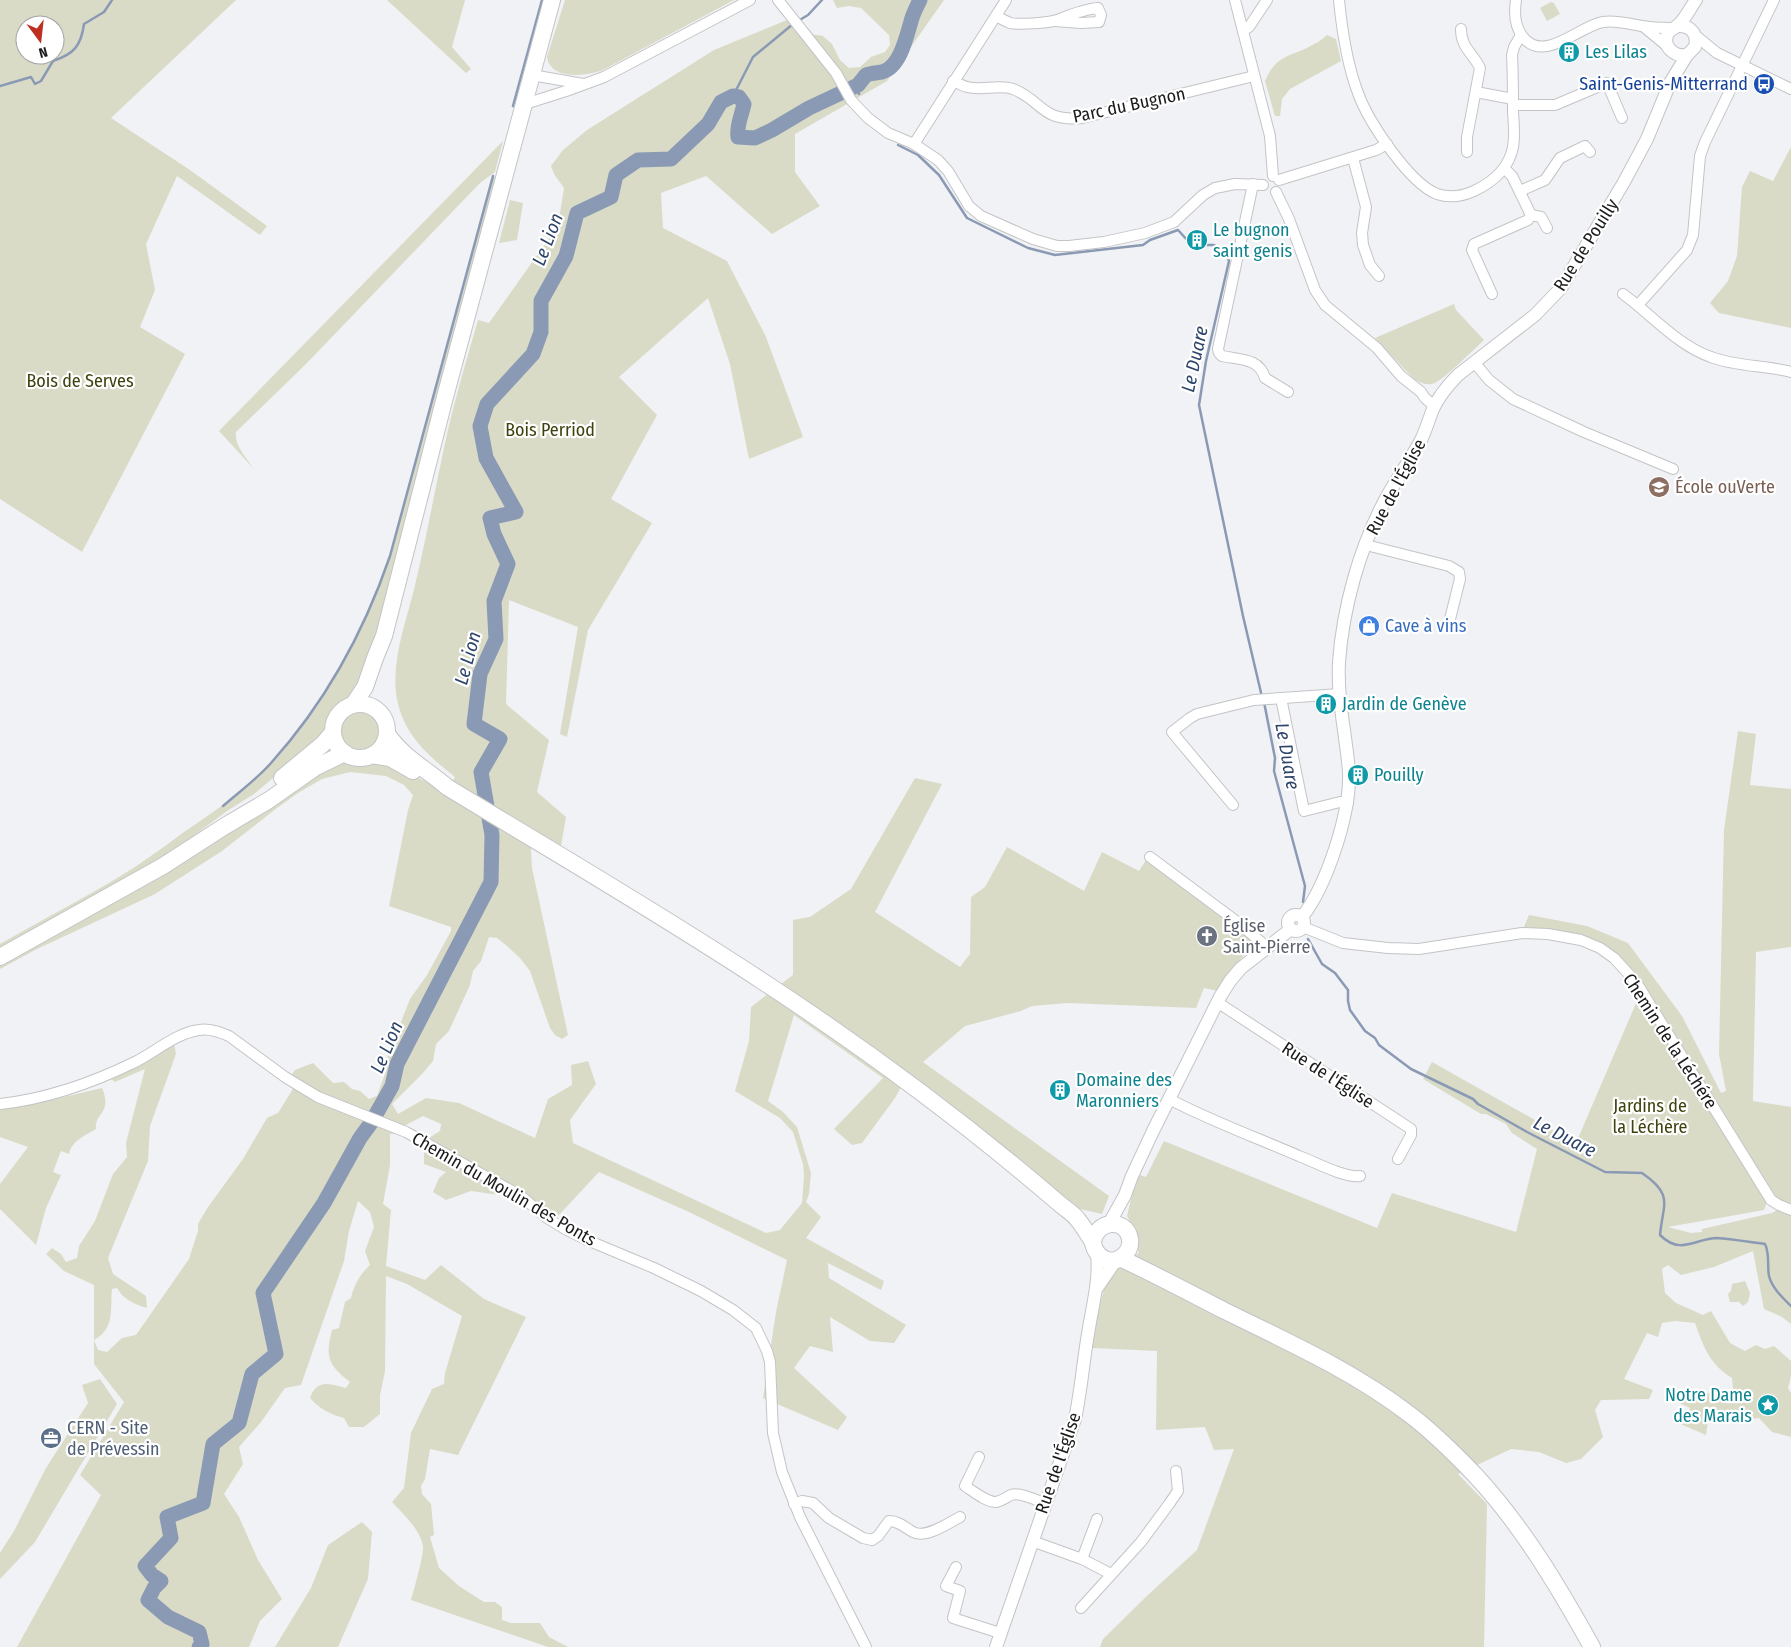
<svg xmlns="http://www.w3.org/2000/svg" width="1791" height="1647" viewBox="0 0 1791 1647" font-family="'Fira Sans Condensed',sans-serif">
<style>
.green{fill:#d9dbc7;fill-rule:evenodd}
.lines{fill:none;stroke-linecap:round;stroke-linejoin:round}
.stream{stroke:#8b9ab4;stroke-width:2.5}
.river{stroke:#8b9ab4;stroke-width:15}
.minor-casing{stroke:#c3c4c6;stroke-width:12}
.tertiary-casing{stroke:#c3c4c6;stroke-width:14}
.primary-casing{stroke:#c3c4c6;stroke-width:18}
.minor{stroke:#fff;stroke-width:10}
.tertiary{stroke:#fff;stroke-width:12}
.primary{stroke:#fff;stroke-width:16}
.labels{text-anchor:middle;stroke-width:4.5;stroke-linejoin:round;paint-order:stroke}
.culture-label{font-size:18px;fill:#0d838f;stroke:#fff;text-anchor:start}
.transit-label{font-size:18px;fill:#164399;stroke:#fff;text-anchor:end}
.street-label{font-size:18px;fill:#1b1b1c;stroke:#fff}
.park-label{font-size:18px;fill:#40420d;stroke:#fff}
.education-label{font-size:18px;fill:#785e54;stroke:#fff;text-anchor:start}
.shop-label{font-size:18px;fill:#366cbe;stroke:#fff;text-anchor:start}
.worship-label{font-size:18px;fill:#5b616d;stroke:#fff;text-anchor:start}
.service-label{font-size:18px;fill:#4e5e75;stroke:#fff;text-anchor:start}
.water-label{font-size:19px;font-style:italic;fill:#2d446b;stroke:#fff}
</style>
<rect width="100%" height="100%" fill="#f1f2f5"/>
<g class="green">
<path d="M0,0H236L111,118L190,170L267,226L260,235L177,176L146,244L155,290L140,327L185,354L82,552L0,499ZM25,25H55V55H25Z"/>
<path d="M387,0H465L452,47L471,69L466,73Z"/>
<path d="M565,0H734L603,70C587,76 551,81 547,57Z"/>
<path d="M833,0H944L887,81L795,134V172L820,206L772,234L706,176L661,193L663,228L727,261L766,337L803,437L749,459L730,364L708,298L619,377L657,415L611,499L652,523L588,630L567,737L560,734L578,627L509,600L506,704L549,740L537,792L566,817L561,846L532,829L531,850L532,868L568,1035L562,1039L555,1035L550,1028L530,971L520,958L507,946L497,938L489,937L481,961L473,971L470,985L449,1031L436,1044L433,1061L422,1074L392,1104L398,1114L426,1098L459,1103L535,1138L548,1099L572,1085L571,1065L588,1061L596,1084L570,1120L573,1143L766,1233L780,1230L802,1203L804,1176L803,1164L793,1132L780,1118L735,1091L749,1041L751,1007L793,975V920L810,917L851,889L915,778L942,784L875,912L960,967L970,954L971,897L985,887L1007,847L1084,891L1102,852L1139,871L1146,860L1236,924L1256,941L1228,974L1218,991L1204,988L1196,1008L1067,1003L1032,1006L1021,1011L965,1026L923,1062L1109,1196L1102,1214L1080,1209L909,1073L895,1098L862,1143L852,1145L834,1129L883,1078L794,1015L768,1101L783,1112L797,1127L811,1173L809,1194L806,1202L821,1217L806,1238L884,1281L881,1290L828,1263L829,1278L906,1325L894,1343L870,1341L830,1317L833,1352L810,1346L794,1368L847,1417L838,1430L763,1398L776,1312L787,1260L689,1212L599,1172L557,1217L528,1199L471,1191L446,1200L433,1192L439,1178L446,1172L424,1164V1141L440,1131L441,1124L423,1116L402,1127L401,1133L390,1134V1165L383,1204L391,1210L386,1266L425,1280L441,1265L484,1299L526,1317L458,1455L430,1449L425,1479L421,1486L422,1494L431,1504L434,1535L430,1537L439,1568L459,1586L484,1602H495L502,1607V1620L511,1623H540L549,1637L568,1647H548L411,1600C414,1589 424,1555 423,1546C420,1529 403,1514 392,1502L404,1488L411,1433L432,1389L444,1384L445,1373L462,1316L407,1284L386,1276L385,1371L380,1395V1414L364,1427H349L344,1418C330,1414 321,1410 310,1398C317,1378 331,1384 346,1388L350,1382C328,1365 325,1357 332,1330L339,1328L345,1302L351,1298C354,1285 360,1274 370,1265L365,1251L374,1227L370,1212L358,1201L349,1231L344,1261L301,1385L285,1388L261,1422L239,1447L243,1464L224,1494L239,1517L258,1560L282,1599L260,1621L249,1647H17L101,1495L80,1475L124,1402L94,1364V1285L64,1271L46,1254L52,1248L61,1254L66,1262L77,1258L79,1246L95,1221L113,1174L127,1157L126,1143L145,1069L115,1082L111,1079L113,1074L174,1043L176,1054L150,1126L148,1161L108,1258L113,1274L146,1296L147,1308C135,1305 122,1298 117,1288L112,1289C110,1310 115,1329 94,1340L98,1350L107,1352L122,1338L136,1335L189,1259L198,1231V1224L208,1207L243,1159L267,1118L278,1113L294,1087L291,1076L295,1070L313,1063L333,1083L344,1082L352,1089L360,1091L369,1099L377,1096L386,1071L388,1058L387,1052L399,1027L410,999L427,975L451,931V927L389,906L408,810L413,795L404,785L386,776L350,772L322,779L298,793L277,808L222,851L155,894L37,949L0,969V963L308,780L342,762L362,764L378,761L386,762L447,792L455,777C426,754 401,732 396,693C392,656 407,620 415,585C426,540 434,494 444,448C453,405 466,362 478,320L489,323L550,237L560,213L564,188L554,174L551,166L563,150L587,130L714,50L787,20L794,13L810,34L823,36L832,44L840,60L849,68L860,67L871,57L885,52L890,45L889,35L861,8L849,6L837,8Z"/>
<path d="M1551,2L1554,3L1560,14L1547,21L1540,8Z"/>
<path d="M1327,35L1336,39L1341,61L1290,89L1282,99L1280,116H1275L1265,81C1278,52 1291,58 1314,44C1319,42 1323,38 1327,35Z"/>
<path d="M503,141L495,172L480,183L305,365L236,432C234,446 247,458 254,469L219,431Z"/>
<path d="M1791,147V328L1719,313L1710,303L1728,281L1737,256L1742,187L1750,171L1773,181Z"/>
<path d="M493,176L496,178L367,667L354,695L335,705L330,711L323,735L317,741L254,794L227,811L176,849L148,866L0,948V944C45,918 91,895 135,867C151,856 168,844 184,832C208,816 232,799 254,780C316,725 364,633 390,556Z"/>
<path d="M510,200L523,203L517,240L499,243Z"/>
<path d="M1454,304L1456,310L1484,340C1474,349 1442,382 1432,384C1424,385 1419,382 1413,378L1375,338Z"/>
<circle cx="360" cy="731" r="20"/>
<path d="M1738,731L1756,734L1750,785L1791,789V947L1756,952L1753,1101L1791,1107V1324L1782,1317L1764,1309L1753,1251L1714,1267L1681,1275L1668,1265L1662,1269L1665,1293L1676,1303L1703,1315L1711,1311L1730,1343L1745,1351L1756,1345L1765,1349L1774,1346L1791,1361V1376L1788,1388L1791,1393V1437L1772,1432L1759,1418L1748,1419L1710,1408L1706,1435L1678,1423L1687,1415L1690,1408L1675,1401L1679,1390L1708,1393L1734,1400L1732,1378C1710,1365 1703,1346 1695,1323L1675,1321L1662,1323L1658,1337L1647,1333L1624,1379L1653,1390L1649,1399L1601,1400L1595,1410L1603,1437L1581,1459L1566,1463L1539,1452L1511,1449L1458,1474L1487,1504L1484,1647H1100L1103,1639L1150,1593L1197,1550L1234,1449L1214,1450L1205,1427L1156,1430L1157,1351L1092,1348L1098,1312L1107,1278L1116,1268L1128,1265L1139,1252L1135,1245L1132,1225L1127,1216L1137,1174L1146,1177L1164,1141L1377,1228L1392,1193L1516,1232L1537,1149L1512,1133L1506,1124L1486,1114H1481L1423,1079L1432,1062L1576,1143L1640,994L1768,1199L1764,1210L1668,1227L1691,1233L1702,1232V1229L1772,1213L1782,1207L1667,1021L1642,985L1616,952L1583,938L1523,929L1529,915L1587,926L1628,943L1682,1016L1721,1093L1726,1091L1719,1054L1724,830Z"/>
<path d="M102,1088C113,1114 94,1112 96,1129C85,1136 72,1140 69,1154L61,1151L53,1172L61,1175L46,1208L36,1245L0,1209V1184L28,1147L0,1137V1107L42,1100H51Z"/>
<path d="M1745,1281L1750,1293L1748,1302L1743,1306L1739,1302H1730L1728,1294L1731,1291L1732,1284Z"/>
<path d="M100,1379L117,1404L35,1542L0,1579V1553L14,1531L46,1468L88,1403L82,1385Z"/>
<path d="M362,1522L372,1532L368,1579L338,1647H275L311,1588L328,1545Z"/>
</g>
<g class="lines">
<g class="stream">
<path d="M798,21L808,15L822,0"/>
<path d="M858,85L859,94"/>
<path d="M0,86L31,77L35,84L41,81L53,61C74,54 81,46 84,24L104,12L112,0"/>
<path d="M733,96L753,57L793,24"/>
<path d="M513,106L542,0"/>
<path d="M898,145L918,155L939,175L967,218L1028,248L1055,255L1143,245L1150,240L1178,230L1189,242L1199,245H1214L1225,251L1229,261L1206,361L1199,405L1243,616L1262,697"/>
<path d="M1264,702L1275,758L1274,771L1305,886L1303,902"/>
<path d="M223,806C239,792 257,779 271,763C325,703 364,632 390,556L493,176"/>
<path d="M1308,939L1322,964L1335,973L1348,990V1001L1350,1010L1365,1031L1375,1038L1379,1045L1411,1069L1473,1099L1478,1104L1527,1132L1605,1172L1642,1173C1674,1195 1663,1203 1660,1235C1681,1256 1696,1238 1717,1238C1732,1239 1749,1242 1765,1244C1770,1254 1767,1266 1769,1276C1772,1288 1783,1298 1791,1306"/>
</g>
<path class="river" d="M199,1647L202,1644L199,1632L168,1617L148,1600L154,1588L161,1581L152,1575L145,1566L171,1538L167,1517L203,1503L213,1444L239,1423L252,1374L276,1354L263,1293L324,1203L360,1138L371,1123L392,1086L397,1064L491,882L492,835L481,772L500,739L474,724L480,674L496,639L494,601L508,564L494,534L490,518L516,512L486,458L480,426L487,404L533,354L541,332V301L566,256L577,213L611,197L616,175L638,160L671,159L708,124L721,102L733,96L739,97L744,104C742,114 736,127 738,137L755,138L772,130L809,108L858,85L866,75C871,73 876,73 882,72C901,67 907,34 912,18C914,12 917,6 920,0"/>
<g class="minor-casing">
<g id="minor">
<path d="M778,0L836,73L851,100L868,118L888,133L914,144L938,160L948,171L969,206L981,216L1033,239L1057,246H1069L1104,242L1145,233L1174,222L1203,195L1215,188L1235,184L1263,185"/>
<path d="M1235,0L1270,136L1273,176"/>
<path d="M1339,0C1342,31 1347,64 1358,93C1368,121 1409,183 1437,194C1449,198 1463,196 1474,191C1493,182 1509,168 1513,147C1515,136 1514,124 1513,112C1513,93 1513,74 1512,55L1514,47L1521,35"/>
<path d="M1516,0C1514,13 1514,26 1523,37C1544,64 1579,26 1603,22C1616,20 1629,24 1642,26C1652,28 1662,28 1672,28"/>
<path d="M996,16C1000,18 1005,21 1010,23C1019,25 1048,23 1057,20C1070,15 1084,9 1098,8L1101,15L1099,22L1081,23L1055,21"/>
<path d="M1644,27L1667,46"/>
<path d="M1461,29C1461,48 1473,53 1480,68L1467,137V152"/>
<path d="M1243,30L1249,27L1267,0"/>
<path d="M1696,36L1717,53L1791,89"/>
<path d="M532,75L583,84"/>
<path d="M953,81C958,83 963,86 967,87C983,91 998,84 1013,89C1043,101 1041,122 1082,118L1254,76"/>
<path d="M1476,92L1513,99"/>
<path d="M525,104L566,91L604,77L750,0"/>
<path d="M1513,105H1555L1607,83L1622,118"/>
<path d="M914,144L1006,0"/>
<path d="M1353,158L1366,207L1362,233L1363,245L1370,265L1379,276"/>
<path d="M1279,180L1376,150L1387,144"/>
<path d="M1253,184L1218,349L1219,353L1222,356C1241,360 1259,358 1265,378L1288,392"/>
<path d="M1520,191L1545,180L1560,158L1585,146L1590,152"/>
<path d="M1276,192L1289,219L1315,290L1325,305L1377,348L1401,376L1421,392L1425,398L1434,406"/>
<path d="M1531,215L1541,217L1547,228"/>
<path d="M1492,294L1472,250L1474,244L1528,220L1531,215L1512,176L1504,168"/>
<path d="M1623,294C1652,315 1677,345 1711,357C1737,367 1765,365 1791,372"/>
<path d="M1638,305L1687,250L1693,235L1700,156L1705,142L1774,0"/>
<path d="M1474,362L1489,380L1513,399L1584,432L1673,469"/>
<path d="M1366,545L1449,566L1459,572L1460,579L1450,619"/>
<path d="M1281,698L1304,811L1340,802L1348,803"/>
<path d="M1233,805L1172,732L1190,718L1197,714L1254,700L1340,694"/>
<path d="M1150,857L1236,921L1267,947"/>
<path d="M1303,927L1343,943L1388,948L1419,949L1522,933L1548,934L1581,940L1600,948L1614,958L1636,982L1771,1200L1779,1205L1791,1210"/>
<path d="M1217,1002L1411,1129V1135L1398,1159"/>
<path d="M1169,1099C1211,1121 1255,1137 1299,1156C1315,1162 1344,1178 1360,1176"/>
<path d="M0,1104C47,1099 92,1083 135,1062C155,1052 176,1033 199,1030C209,1028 220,1032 229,1036L285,1077L318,1097L406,1132L521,1196L547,1218L565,1229L587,1240L654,1268L701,1291L733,1310L756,1328L767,1351L770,1362L773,1433L782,1472L800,1517L866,1647"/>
<path d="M979,1457L965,1486C973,1491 986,1502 996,1502C1002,1501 1005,1498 1011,1495C1019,1492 1036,1500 1044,1503"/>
<path d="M794,1504L802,1501L813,1503L829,1518L863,1538L872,1540L878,1536L889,1521C899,1521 904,1527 913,1532C925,1539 949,1523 960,1517"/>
<path d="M1032,1541L1082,1559L1111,1574"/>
<path d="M1082,1559L1097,1519"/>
<path d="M956,1567L946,1586L960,1591L953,1618L1000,1633"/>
<path d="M1081,1608L1141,1542L1169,1504L1178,1491L1176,1471"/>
</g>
</g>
<g class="tertiary-casing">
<g id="tertiary">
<path d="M1687,55C1675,57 1661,47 1668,33C1671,29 1674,29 1677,26C1685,20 1690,8 1696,0"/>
<circle cx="1296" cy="923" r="8"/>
<path d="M1302,917C1327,885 1351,812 1349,771C1346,735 1337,699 1339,662C1343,608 1359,550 1384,502C1395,481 1409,462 1421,440C1426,430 1429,419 1433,409C1439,396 1448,385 1458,375L1535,315L1561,288L1624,182L1647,139L1670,83L1687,55L1695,47C1698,34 1691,25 1677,26"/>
<path d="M1109,1224L1125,1195L1132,1176L1153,1131L1220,997L1230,981L1241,968L1291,929"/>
<path d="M1097,1288L1116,1260"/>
<path d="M996,1647L1075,1419C1081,1391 1083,1363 1088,1334C1092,1307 1100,1281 1097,1253"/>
</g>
</g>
<g class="primary-casing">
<g id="primary">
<circle cx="360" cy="731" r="27"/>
<path d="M353,705L365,687L375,658L384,636L445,397L552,0"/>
<path d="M387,734C403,757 426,769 447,787C552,851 659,913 762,981C866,1049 967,1124 1061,1205C1067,1210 1074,1214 1078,1220C1083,1226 1087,1233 1091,1239C1094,1243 1093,1247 1096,1251C1102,1261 1115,1264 1123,1256C1128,1252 1131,1246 1130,1239C1126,1217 1096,1220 1093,1242"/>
<path d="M372,755L390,758L413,771"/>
<path d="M282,778L323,744L333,732"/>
<path d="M0,957L163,866L225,826L269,800L316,767L345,753"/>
<path d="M1120,1258C1156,1275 1190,1293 1225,1311C1288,1342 1353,1371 1409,1414C1433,1432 1455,1454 1476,1476C1523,1527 1558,1586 1592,1647"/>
</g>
</g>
<use href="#minor" class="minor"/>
<use href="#tertiary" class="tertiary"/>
<use href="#primary" class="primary"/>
</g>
<defs>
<g id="building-disc" transform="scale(1.125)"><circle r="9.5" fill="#0f9aa8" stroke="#fff"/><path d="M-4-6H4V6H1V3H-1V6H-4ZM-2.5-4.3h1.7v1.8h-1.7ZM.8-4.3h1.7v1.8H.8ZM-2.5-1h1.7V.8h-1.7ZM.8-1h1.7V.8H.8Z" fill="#fff"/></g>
<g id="bus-disc" transform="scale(1.125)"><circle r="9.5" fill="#1a4fb4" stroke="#fff"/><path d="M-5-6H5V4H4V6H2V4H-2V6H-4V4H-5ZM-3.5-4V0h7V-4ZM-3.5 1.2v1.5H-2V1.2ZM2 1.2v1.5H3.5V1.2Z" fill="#fff"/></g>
<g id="school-disc" transform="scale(1.125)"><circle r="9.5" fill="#8d6e63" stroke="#fff"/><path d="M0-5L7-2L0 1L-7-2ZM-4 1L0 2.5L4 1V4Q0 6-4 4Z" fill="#fff"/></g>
<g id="shop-disc" transform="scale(1.125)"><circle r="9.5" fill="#3f7fe0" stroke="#fff"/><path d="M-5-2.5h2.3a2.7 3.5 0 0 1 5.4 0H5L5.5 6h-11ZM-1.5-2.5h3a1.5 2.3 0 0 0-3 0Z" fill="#fff"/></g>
<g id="church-disc" transform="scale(1.125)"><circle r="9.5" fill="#6b7280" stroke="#fff"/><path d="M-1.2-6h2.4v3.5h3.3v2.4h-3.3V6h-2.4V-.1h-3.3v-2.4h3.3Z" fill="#fff"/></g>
<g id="sight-disc" transform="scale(1.125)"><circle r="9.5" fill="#0f9aa8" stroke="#fff"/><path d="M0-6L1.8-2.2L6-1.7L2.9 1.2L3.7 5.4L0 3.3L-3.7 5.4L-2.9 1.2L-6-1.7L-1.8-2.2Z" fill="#fff"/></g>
<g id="office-disc" transform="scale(1.125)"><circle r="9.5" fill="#5c6f8a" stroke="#fff"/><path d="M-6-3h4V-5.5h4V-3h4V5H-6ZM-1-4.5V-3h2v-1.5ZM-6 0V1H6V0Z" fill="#fff"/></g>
</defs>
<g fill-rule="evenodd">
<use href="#building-disc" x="1569" y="52"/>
<use href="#bus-disc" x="1764" y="84"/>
<use href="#building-disc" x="1197" y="240"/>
<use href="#school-disc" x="1659" y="487"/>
<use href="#shop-disc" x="1369" y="626"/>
<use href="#building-disc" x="1326" y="704"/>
<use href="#building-disc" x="1358" y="775"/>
<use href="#church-disc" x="1207" y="936"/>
<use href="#building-disc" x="1060" y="1090"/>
<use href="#sight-disc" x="1768" y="1405"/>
<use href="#office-disc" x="51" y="1438"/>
</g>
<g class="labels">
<g class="culture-label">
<text x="1585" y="58">Les Lilas</text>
<text x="1213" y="236">Le bugnon<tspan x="1213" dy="21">saint genis</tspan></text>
<text x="1342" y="710">Jardin de Genève</text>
<text x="1374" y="781">Pouilly</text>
<text x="1076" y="1086">Domaine des<tspan x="1076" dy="21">Maronniers</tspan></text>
<text x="1752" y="1401" text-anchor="end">Notre Dame<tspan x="1752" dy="21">des Marais</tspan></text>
</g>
<g class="transit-label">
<text x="1748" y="90">Saint-Genis-Mitterrand</text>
</g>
<g class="street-label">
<text transform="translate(1129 105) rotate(-12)" y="6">Parc du Bugnon</text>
<text transform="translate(1586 245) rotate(-58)" y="6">Rue de Pouilly</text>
<text transform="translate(1396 487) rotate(-62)" y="6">Rue de l'Église</text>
<text transform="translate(1670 1041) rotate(57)" y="6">Chemin de la Léchére</text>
<text transform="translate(1328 1075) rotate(33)" y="6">Rue de l'Église</text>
<text transform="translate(504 1189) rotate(30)" y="6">Chemin du Moulin des Ponts</text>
<text transform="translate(1058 1463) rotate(-71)" y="6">Rue de l'Église</text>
</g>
<g class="park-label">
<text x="80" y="387">Bois de Serves</text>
<text x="550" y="436">Bois Perriod</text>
<text x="1650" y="1112">Jardins de<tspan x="1650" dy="21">la Léchère</tspan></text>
</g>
<g class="education-label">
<text x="1675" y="493">École ouVerte</text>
</g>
<g class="shop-label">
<text x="1385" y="632">Cave à vins</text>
</g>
<g class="worship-label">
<text x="1223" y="932">Église<tspan x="1223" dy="21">Saint-Pierre</tspan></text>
</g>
<g class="service-label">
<text x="67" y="1434">CERN - Site<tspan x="67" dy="21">de Prévessin</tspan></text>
</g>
<g class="water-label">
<text transform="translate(547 239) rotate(-69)" y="7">Le Lion</text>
<text transform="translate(1194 359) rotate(-78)" y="7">Le Duare</text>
<text transform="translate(467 658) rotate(-75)" y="7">Le Lion</text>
<text transform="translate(1288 756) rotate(80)" y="7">Le Duare</text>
<text transform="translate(386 1047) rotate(-67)" y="7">Le Lion</text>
<text transform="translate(1565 1136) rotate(27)" y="7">Le Duare</text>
</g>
</g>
<g transform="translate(40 40) rotate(165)"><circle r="24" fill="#ffffff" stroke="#a4a4a4"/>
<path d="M0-4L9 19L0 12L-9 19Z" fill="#bd301f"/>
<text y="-8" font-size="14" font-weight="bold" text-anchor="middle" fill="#1b1b1c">N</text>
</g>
</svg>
